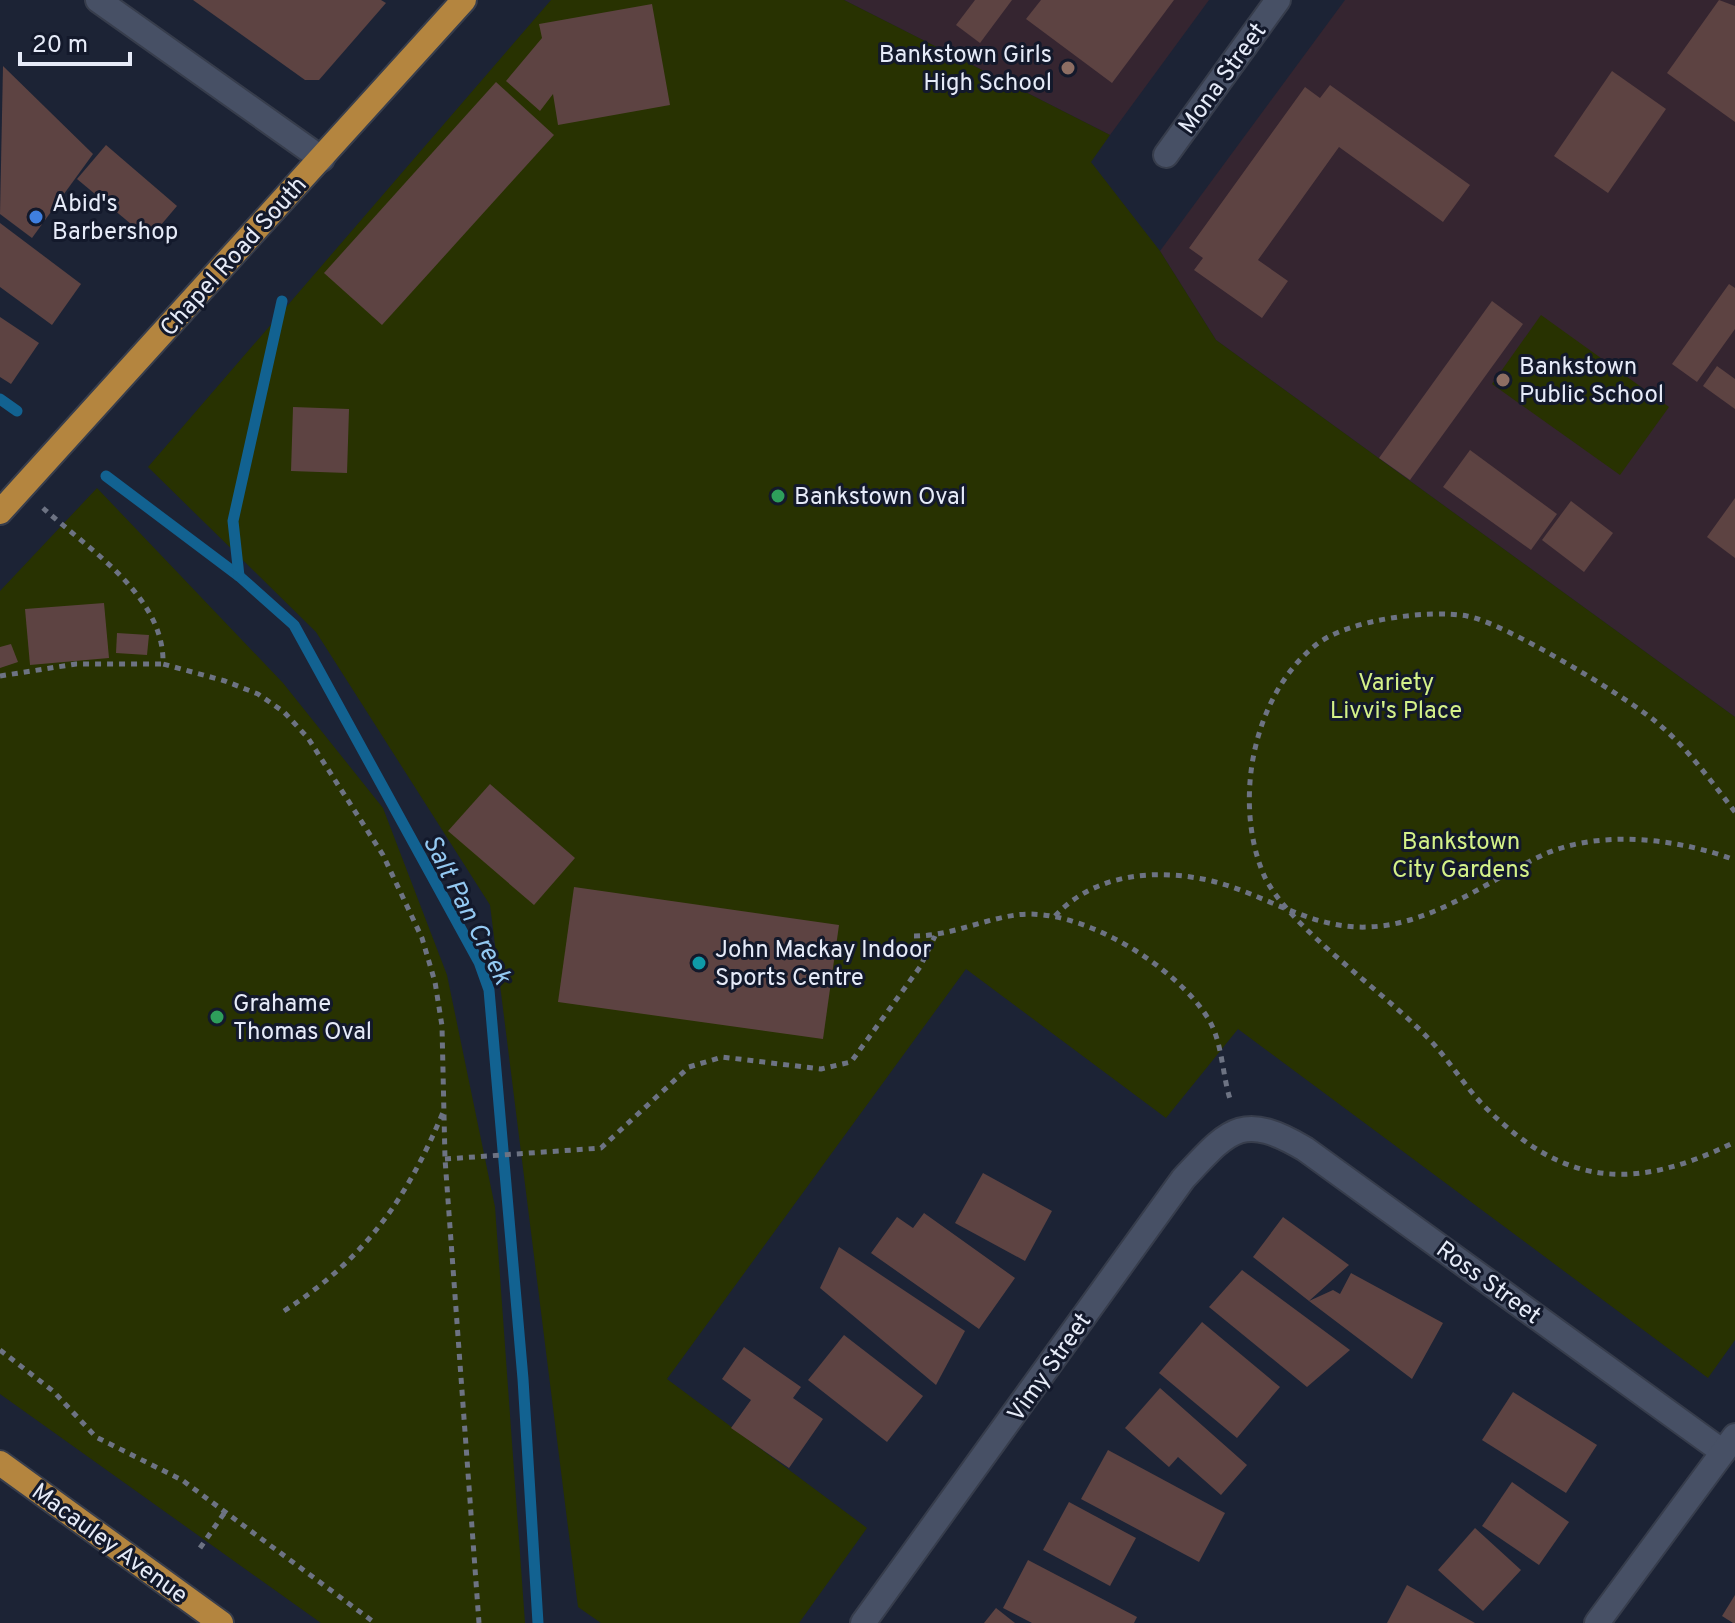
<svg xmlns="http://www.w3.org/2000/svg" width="1735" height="1623" viewBox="0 0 1735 1623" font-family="Overpass,sans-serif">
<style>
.education{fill:#352530}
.green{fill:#283201}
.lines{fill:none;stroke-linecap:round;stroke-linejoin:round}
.stream{stroke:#126291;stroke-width:11}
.building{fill:#5d4342}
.minor-casing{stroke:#373d4c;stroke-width:28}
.major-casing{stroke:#373d4c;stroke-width:28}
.path{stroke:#6d7383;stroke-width:5;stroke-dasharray:6 6;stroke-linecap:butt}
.minor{stroke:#475065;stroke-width:24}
.major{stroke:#b4853f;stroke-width:24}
.education-dot{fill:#8d6e63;stroke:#13192b;stroke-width:3}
.shop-dot{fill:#3f7fe0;stroke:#13192b;stroke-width:3}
.leisure-dot{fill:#2e9e5b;stroke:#13192b;stroke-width:3}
.culture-dot{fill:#0f9aa8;stroke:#13192b;stroke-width:3}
.labels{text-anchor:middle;stroke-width:6;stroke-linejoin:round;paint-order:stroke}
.poi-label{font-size:24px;fill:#e6ebf8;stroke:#13192b;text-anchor:start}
.street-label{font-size:24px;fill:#e6ebf8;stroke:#13192b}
.park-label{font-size:24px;fill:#d4f188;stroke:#13192b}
.water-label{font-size:26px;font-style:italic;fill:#94c9f2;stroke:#13192b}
</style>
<rect width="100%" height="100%" fill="#1c2335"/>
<g class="education">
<path d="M844,0H1209L1110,135Z"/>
<path d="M1345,0H1735V717L1216,340L1160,251Z"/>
</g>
<g class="green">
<path d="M551,0H844L1110,135L1091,162L1160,251L1216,340L1735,717V1340L1708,1378L1238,1029L1166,1118L966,969L667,1379L867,1528L799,1623H601L578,1607L490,905L316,632L148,467Z"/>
<path d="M1541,315L1669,407L1620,475L1492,384Z"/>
<path d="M97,488L283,683L383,808L447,975L495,1207L525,1623H321L0,1394V591Z"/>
</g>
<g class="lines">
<g class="stream">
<path d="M0,399L17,411"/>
<path d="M106,476L239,576L294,625L479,962L489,990L523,1379L538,1623"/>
<path d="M239,576L233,521L282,301"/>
</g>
</g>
<g class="building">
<path d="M193,0H381L386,3L319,80H305Z"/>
<path d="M975,0H1012L980,43L956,25Z"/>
<path d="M1041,0H1174L1112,83L1026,19Z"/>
<path d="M1719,0L1735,6V122L1667,73Z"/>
<path d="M652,4L670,105L558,125L553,94L540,111L506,81L542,38L539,24Z"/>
<path d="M3,66L93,154L32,238L0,214Z"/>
<path d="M1612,71L1666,109L1608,193L1554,156Z"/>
<path d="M496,82L554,135L382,325L324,273Z"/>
<path d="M1330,85L1470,185L1443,222L1339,147L1258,260L1288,281L1262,318L1194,270L1203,258L1189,248L1305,87L1320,98Z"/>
<path d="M106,145L177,206L149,239L77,179Z"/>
<path d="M0,223L81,284L52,325L0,287Z"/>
<path d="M1729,284L1735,288V329L1697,382L1672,364Z"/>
<path d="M1492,301L1523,324L1410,480L1379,458Z"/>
<path d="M0,317L39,343L11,384L0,377Z"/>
<path d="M1717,366L1735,379V409L1703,386Z"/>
<path d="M293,407L349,409L347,473L291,471Z"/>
<path d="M1470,450L1557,514L1531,550L1443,487Z"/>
<path d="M1735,498V558L1707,537Z"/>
<path d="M1571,501L1613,533L1584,572L1542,540Z"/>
<path d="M104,603L109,658L30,665L25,609Z"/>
<path d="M117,633L149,635L147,655L116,653Z"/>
<path d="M11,644L18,662L0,668V647Z"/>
<path d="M490,784L575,858L534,905L448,831Z"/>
<path d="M574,887L839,925L823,1039L558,1002Z"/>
<path d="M983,1173L1052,1211L1025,1261L955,1223Z"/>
<path d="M924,1213L1015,1278L979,1329L871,1253L897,1217L913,1228Z"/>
<path d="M1283,1217L1349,1265L1309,1301L1333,1290L1340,1294L1351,1273L1443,1323L1412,1379L1309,1301L1253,1257Z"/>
<path d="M839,1247L965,1331L936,1385L820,1288Z"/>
<path d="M1242,1270L1350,1350L1307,1387L1209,1307Z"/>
<path d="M1202,1322L1280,1387L1237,1438L1159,1373Z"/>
<path d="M844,1335L923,1396L887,1442L808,1380Z"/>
<path d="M744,1347L801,1387L793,1398L823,1419L789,1468L731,1428L751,1400L722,1379Z"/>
<path d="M1160,1388L1247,1465L1221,1495L1178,1457L1169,1467L1125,1428Z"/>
<path d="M1513,1392L1597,1445L1566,1493L1482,1440Z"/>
<path d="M1108,1450L1225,1513L1199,1562L1081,1499Z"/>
<path d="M1512,1482L1569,1522L1539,1565L1482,1526Z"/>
<path d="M1069,1502L1136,1538L1110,1586L1043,1550Z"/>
<path d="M1475,1528L1521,1570L1483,1611L1438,1570Z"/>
<path d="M1028,1560L1137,1617L1134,1623H1032L1003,1608Z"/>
<path d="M1407,1585L1475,1623H1387Z"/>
<path d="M1735,1595V1623H1733L1722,1616Z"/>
<path d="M996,1608L1015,1623H984Z"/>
</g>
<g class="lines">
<g class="minor-casing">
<g id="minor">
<path d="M98,0L322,159"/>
<path d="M1166,155L1278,0"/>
<path d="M863,1623L1183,1179C1229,1130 1241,1111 1305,1149L1723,1452"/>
<path d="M1597,1623L1735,1436"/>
</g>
</g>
<g class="major-casing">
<g id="major">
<path d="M0,512L464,0"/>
<path d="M0,1463L221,1623"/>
</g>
</g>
<g class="path">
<path d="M43,508C88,549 165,596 163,664L225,681L258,694L284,712L308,738L383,855L422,938L435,982L442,1026L445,1159L479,1623"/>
<path d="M0,676L76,664H163"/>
<path d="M1735,812C1711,781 1686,746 1655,721C1623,695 1505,623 1467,616C1429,609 1348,620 1317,644C1253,694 1233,800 1263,873C1286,928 1395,998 1438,1049C1454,1068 1468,1090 1485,1107C1566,1188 1635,1191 1735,1142"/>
<path d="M1055,916C1095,873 1157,868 1212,881C1261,893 1303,924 1356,927C1427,930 1484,882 1545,854C1602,829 1679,839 1735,860"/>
<path d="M914,936C950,936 981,920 1016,915C1079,906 1177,966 1209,1020C1223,1044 1222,1076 1231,1102"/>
<path d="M445,1159L601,1148L689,1067L722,1057L821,1069L851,1062L920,967L935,936"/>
<path d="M284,1311C366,1258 407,1199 444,1110"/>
<path d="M0,1350L53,1391L96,1437L182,1480L375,1623"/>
<path d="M200,1548L225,1512"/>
</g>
<use href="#minor" class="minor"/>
<use href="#major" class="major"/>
</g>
<g class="education-dot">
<circle cx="1068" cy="68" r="8"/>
<circle cx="1503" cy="380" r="8"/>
</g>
<circle class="shop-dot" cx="36" cy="217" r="8"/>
<g class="leisure-dot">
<circle cx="778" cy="496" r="8"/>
<circle cx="217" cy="1017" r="8"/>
</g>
<circle class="culture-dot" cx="699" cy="963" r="8"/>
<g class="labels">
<g class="poi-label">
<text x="1052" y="62" text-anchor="end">Bankstown Girls<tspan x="1052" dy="28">High School</tspan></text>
<text x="52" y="211">Abid's<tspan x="52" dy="28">Barbershop</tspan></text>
<text x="1519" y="374">Bankstown<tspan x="1519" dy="28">Public School</tspan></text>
<text x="794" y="504">Bankstown Oval</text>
<text x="715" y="957">John Mackay Indoor<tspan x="715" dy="28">Sports Centre</tspan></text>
<text x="233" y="1011">Grahame<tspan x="233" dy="28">Thomas Oval</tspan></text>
</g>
<g class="street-label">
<text transform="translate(1222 78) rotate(-54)" y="8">Mona Street</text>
<text transform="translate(233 256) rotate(-48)" y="8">Chapel Road South</text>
<text transform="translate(1489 1282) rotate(36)" y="8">Ross Street</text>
<text transform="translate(1049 1367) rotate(-55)" y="8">Vimy Street</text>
<text transform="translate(110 1543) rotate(36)" y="8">Macauley Avenue</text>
</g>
<g class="park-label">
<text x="1396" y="690">Variety<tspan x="1396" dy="28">Livvi's Place</tspan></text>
<text x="1461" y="849">Bankstown<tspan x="1461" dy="28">City Gardens</tspan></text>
</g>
<g class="water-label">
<text transform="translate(468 909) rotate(63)" y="9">Salt Pan Creek</text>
</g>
</g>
<path d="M20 52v12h110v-12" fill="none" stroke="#e6ebf8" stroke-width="4"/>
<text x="32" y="52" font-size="24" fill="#e6ebf8" stroke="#13192b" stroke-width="6" paint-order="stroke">20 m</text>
</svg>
